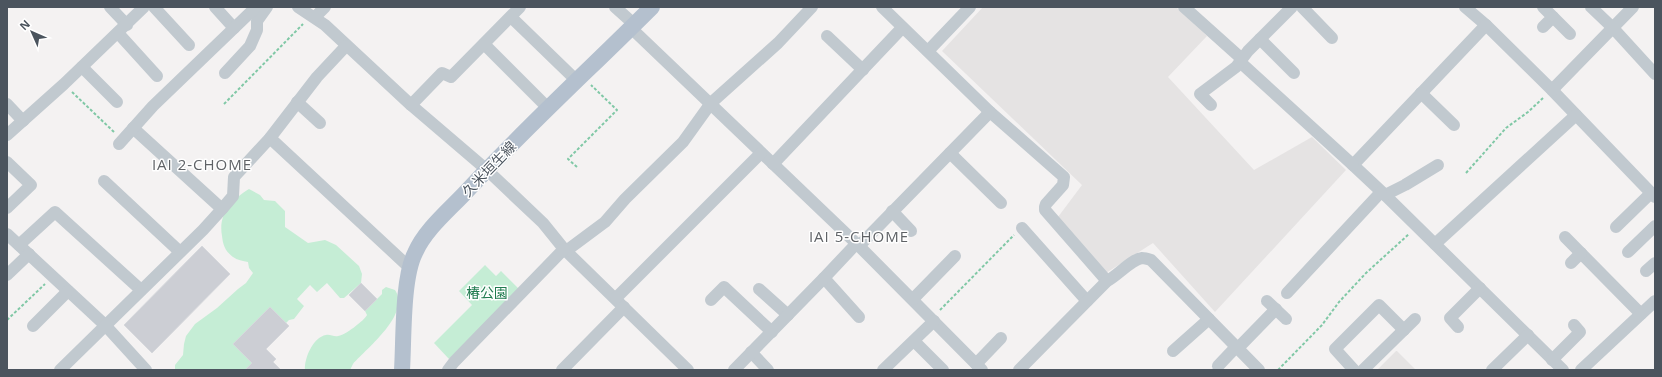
<svg xmlns="http://www.w3.org/2000/svg" width="1662" height="377" viewBox="0 0 1662 377" font-family="'Open Sans','Noto Sans JP',sans-serif">
<style>
.education{fill:#e5e3e3}
.green{fill:#c5edd5}
.building{fill:#ccced4;stroke:#d6d8dc}
.lines{fill:none;stroke-linecap:round;stroke-linejoin:round}
.path{stroke:#80c8a6;stroke-width:2;stroke-dasharray:3 2;stroke-linecap:butt}
.minor{stroke:#c1c9cf;stroke-width:12}
.major{stroke:#b4c0ce;stroke-width:16}
.labels{text-anchor:middle;stroke-width:3;stroke-linejoin:round;paint-order:stroke}
.street-label{font-size:14px;fill:#4b545e;stroke:#fff}
.park-label{font-size:14px;fill:#207b4f;stroke:#fff}
.neighbourhood-label{font-size:15px;letter-spacing:1px;fill:#5f6266;stroke:#fff}
</style>
<rect width="100%" height="100%" fill="#f4f2f2"/>
<g class="education">
<path d="M983,7H1176L1207,36L1168,77L1254,170L1312,137L1346,170L1215,312L1153,243L1106,273L1058,217L1082,185L942,51Z"/>
<path d="M1396,351H1397L1416,370H1377Z"/>
</g>
<g class="green">
<path d="M249,189L260,195L264,200L275,201L285,211V227L308,243L325,240L336,245L359,266L362,274L361,283L344,298H340L327,283L317,292L310,285L297,299L304,306L294,319L289,320L286,323L270,307L233,344L252,363L245,370H175V365L183,355L184,344L186,336L195,324L217,308L238,289L246,283L253,273L249,268L248,262C243,261 237,260 233,257C225,251 223,245 222,236C218,214 231,200 249,189Z"/>
<path d="M485,265L496,276L501,271L519,289L449,359L434,343L472,305L459,291Z"/>
<path d="M386,287L395,290C411,314 368,347 353,364L350,370H305C304,359 313,337 326,335C330,334 334,337 338,336C344,336 365,320 367,315L365,311L382,294V290Z"/>
</g>
<g class="building">
<path d="M202,246L230,274L152,353L124,325Z"/>
<path d="M361,283L377,299L365,311L349,295Z"/>
<path d="M270,307L289,326L266,349L276,359L273,362L281,370H245L252,363L233,344Z"/>
</g>
<g class="lines">
<g class="path">
<path d="M72,92L114,132"/>
<path d="M224,104L303,24"/>
<path d="M577,167L568,159L617,110L591,85"/>
<path d="M1466,173L1506,128L1528,112L1543,98"/>
<path d="M940,310L1014,235"/>
<path d="M7,320L45,284"/>
<path d="M1278,370L1322,325L1339,302L1366,273L1409,234"/>
</g>
<g class="minor">
<path d="M110,7L127,25"/>
<path d="M154,7L189,45"/>
<path d="M215,7L234,28"/>
<path d="M298,7L325,25L411,105L487,170L543,223L564,249L688,370"/>
<path d="M615,7L635,25"/>
<path d="M882,7L990,112L1064,177L1063,185L1046,204L1045,207V210L1107,281"/>
<path d="M1184,7L1242,59"/>
<path d="M1302,7L1332,38"/>
<path d="M1465,7L1486,25L1552,90L1655,197"/>
<path d="M1543,7L1553,17L1543,27"/>
<path d="M1591,7L1613,28L1655,74"/>
<path d="M315,17L325,7"/>
<path d="M511,17L577,81"/>
<path d="M1553,17L1570,34"/>
<path d="M1486,25L1353,165L1385,195L1563,370"/>
<path d="M631,28L859,246L982,370"/>
<path d="M118,33L157,76"/>
<path d="M827,36L863,70"/>
<path d="M1260,39L1294,73"/>
<path d="M484,44L549,109"/>
<path d="M928,51L970,7"/>
<path d="M1240,62L1353,165"/>
<path d="M82,67L117,102"/>
<path d="M225,73L250,46L257,30V21L267,7"/>
<path d="M1552,90L1633,7"/>
<path d="M1421,93L1454,125"/>
<path d="M297,102L320,123"/>
<path d="M7,104L23,121"/>
<path d="M411,105L442,73L451,77L520,7"/>
<path d="M1211,105L1200,94L1236,67L1248,51L1292,7"/>
<path d="M133,128L222,209"/>
<path d="M7,135L64,84L144,7"/>
<path d="M270,138L410,268"/>
<path d="M119,144L153,106L256,7"/>
<path d="M950,153L1001,203"/>
<path d="M7,162L31,185L7,208"/>
<path d="M773,164L902,28"/>
<path d="M104,181L180,252"/>
<path d="M1385,195L1405,185L1438,165"/>
<path d="M892,211L911,231"/>
<path d="M1616,227L1651,193"/>
<path d="M1022,228L1087,301"/>
<path d="M7,234L105,325L146,370"/>
<path d="M1565,237L1641,314"/>
<path d="M1435,244L1576,115"/>
<path d="M19,245L55,212L141,290"/>
<path d="M859,246L990,112"/>
<path d="M566,251L605,222L625,199L683,142L711,103L778,43L812,7"/>
<path d="M1628,252L1655,226"/>
<path d="M1571,263L1581,253"/>
<path d="M1646,271L1655,263"/>
<path d="M7,275L29,254"/>
<path d="M824,278L859,317"/>
<path d="M759,289L788,315"/>
<path d="M1287,293L1381,192"/>
<path d="M616,298L761,153"/>
<path d="M913,299L955,256"/>
<path d="M711,300L724,287L772,332"/>
<path d="M1267,301L1286,319"/>
<path d="M33,326L68,291"/>
<path d="M1458,327L1450,318L1480,288"/>
<path d="M914,341L943,370"/>
<path d="M1238,348L1276,309"/>
<path d="M1173,351L1209,319"/>
<path d="M751,352L768,370"/>
<path d="M1552,360L1580,332L1574,325"/>
<path d="M976,364L1001,338"/>
<path d="M1218,366L1236,347"/>
<path d="M60,370L203,230L222,209L233,196L234,177L270,138L317,77L346,46"/>
<path d="M448,370L454,362L564,249"/>
<path d="M562,370L624,307"/>
<path d="M734,370L824,278L856,244"/>
<path d="M883,370L934,321"/>
<path d="M1019,370L1107,281C1117,276 1132,259 1142,258C1145,258 1148,259 1151,260L1259,370"/>
<path d="M1354,370L1335,349L1379,305L1404,330"/>
<path d="M1363,370L1415,319"/>
<path d="M1492,370L1528,335"/>
<path d="M1581,370L1655,301"/>
</g>
<path class="major" d="M402,370C404,339 402,279 415,253C425,230 448,211 465,193C525,128 590,69 652,7"/>
</g>
<g class="labels">
<g class="street-label">
<text transform="translate(489 169) rotate(-46)" y="5">久米垣生線</text>
</g>
<g class="park-label">
<text x="487" y="298">椿公園</text>
</g>
<g class="neighbourhood-label">
<text x="202" y="170">IAI 2-CHOME</text>
<text x="859" y="242">IAI 5-CHOME</text>
</g>
</g>
<rect width="1662" height="377" fill="none" stroke="#4b545e" stroke-width="16"/>
<g transform="translate(32 32) rotate(315)" stroke="#ffffff" stroke-width="3" paint-order="stroke">
<path d="M0-3L7 15L0 10L-7 15Z" fill="#4b545e"/>
<text y="-6" font-size="11" font-weight="bold" text-anchor="middle" fill="#4b545e">N</text>
</g>
</svg>
